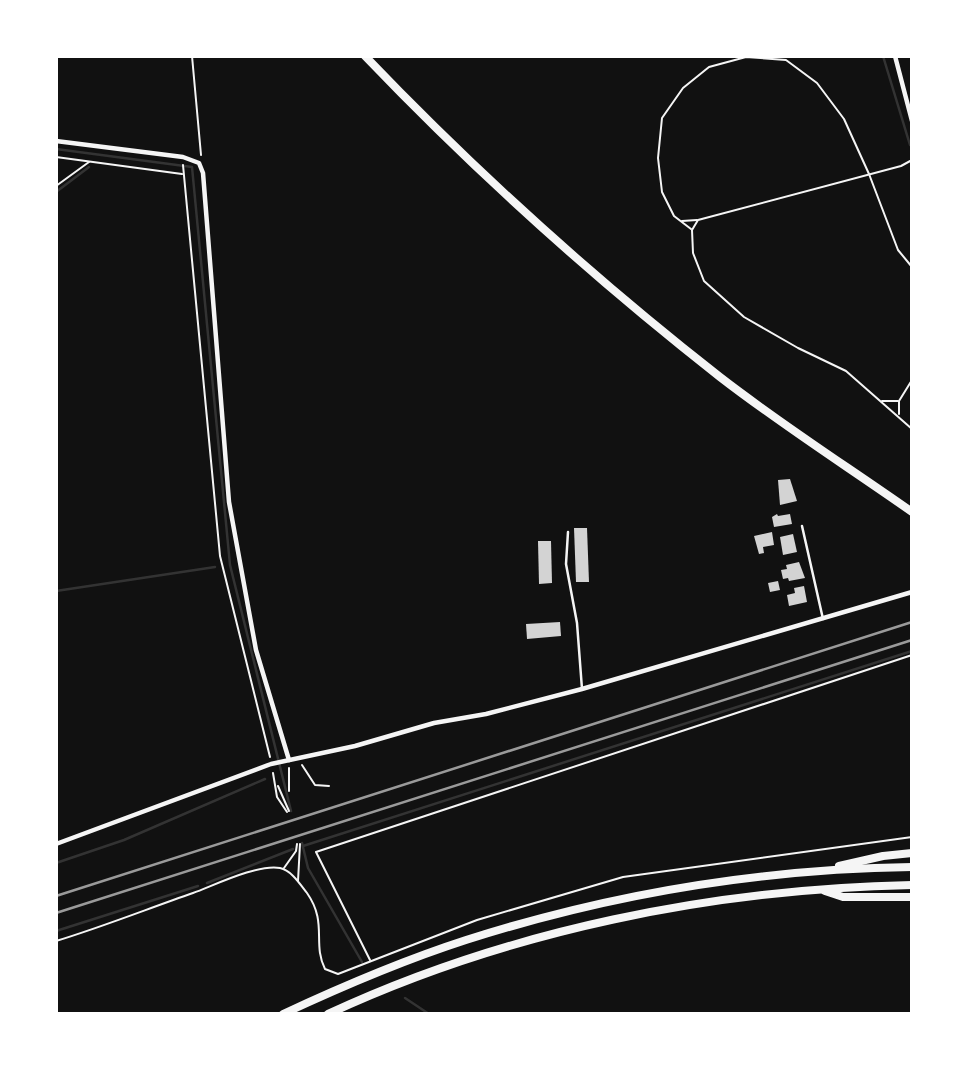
<svg xmlns="http://www.w3.org/2000/svg" width="968" height="1070" viewBox="0 0 968 1070" font-family="'Zilla Slab',serif">
<style>
.lines{fill:none;stroke-linecap:round;stroke-linejoin:round}
.stream{stroke:#333;stroke-width:2.5}
.building{fill:#d3d3d3}
.path{stroke:#f5f5f5;stroke-width:2}
.service{stroke:#f5f5f5;stroke-width:2.5}
.minor{stroke:#f5f5f5;stroke-width:4.5}
.trunk{stroke:#f5f5f5;stroke-width:8}
.rail{stroke:#9a9a9a;stroke-width:2.5}
</style>
<rect width="100%" height="100%" fill="#111"/>
<g class="lines">
<g class="stream">
<path d="M883,56L910,145"/>
<path d="M56,149L192,167L230,565L291,811"/>
<path d="M56,192L89,167"/>
<path d="M56,591L215,567"/>
<path d="M302,843L308,868L362,962"/>
<path d="M303,846L912,651"/>
<path d="M56,863L124,840L265,779"/>
<path d="M207,883L293,849"/>
<path d="M56,931L198,886"/>
<path d="M405,998L429,1014"/>
</g>
</g>
<g class="building">
<path d="M790,479L797,501L780,505L778,480Z"/>
<path d="M777,514L778,516L790,514L792,524L774,527L772,517Z"/>
<path d="M574,528H587L589,582H576Z"/>
<path d="M772,532L774,545L763,547L764,553L759,554L754,536Z"/>
<path d="M793,534L797,552L783,555L780,537Z"/>
<path d="M538,541H551L552,583L539,584Z"/>
<path d="M799,562L805,578L789,581L788,578L783,579L781,570L787,569L786,565Z"/>
<path d="M778,581L780,590L770,592L768,583Z"/>
<path d="M804,586L807,602L789,606L787,595L795,593L794,588Z"/>
<path d="M560,622L561,636L527,639L526,624Z"/>
</g>
<g class="lines">
<g class="path">
<path d="M192,56L201,155"/>
<path d="M56,157L182,174"/>
<path d="M912,160L901,166L698,220L692,230L693,253L704,281L744,317L798,348L846,371L912,429"/>
<path d="M183,165L220,556L270,757"/>
<path d="M56,186L89,162"/>
<path d="M682,221L697,220"/>
<path d="M691,229L674,216L662,192L658,158L662,118L683,88L709,67L746,57L786,60L817,83L844,119L869,174L898,250L912,267"/>
<path d="M882,401H898"/>
<path d="M899,414V401L912,380"/>
<path d="M302,765L315,785L329,786"/>
<path d="M273,773L277,797L287,812"/>
<path d="M278,786L289,811"/>
<path d="M289,791V768"/>
<path d="M284,868L296,851L297,844"/>
<path d="M298,881L300,844"/>
<path d="M56,941C102,927 147,909 193,893C215,885 257,864 280,868C291,870 300,884 307,893C328,923 312,943 325,969L338,974L477,920L623,877L912,837"/>
<path d="M370,960L316,852L912,655"/>
</g>
<g class="service">
<path d="M802,526L823,619"/>
<path d="M568,532L566,564L577,623L582,689"/>
</g>
<g class="minor">
<path d="M895,56L912,121"/>
<path d="M56,141L183,157L199,163L203,173L229,502L256,650L289,760"/>
<path d="M56,844L271,764L355,746L434,723L486,714L582,689L912,592"/>
</g>
<g class="trunk">
<path d="M365,56C476,172 595,279 720,377C782,425 848,467 912,512"/>
<path d="M839,866L883,856L912,853"/>
<path d="M825,891L843,897H912"/>
<path d="M283,1014C343,986 404,960 466,940C610,894 761,869 912,867"/>
<path d="M328,1014C509,930 713,889 912,885"/>
</g>
<g class="rail">
<path d="M56,896L912,622"/>
<path d="M56,913L912,640"/>
</g>
</g>
<rect width="968" height="1070" fill="none" stroke="#ffffff" stroke-width="116"/>
</svg>
